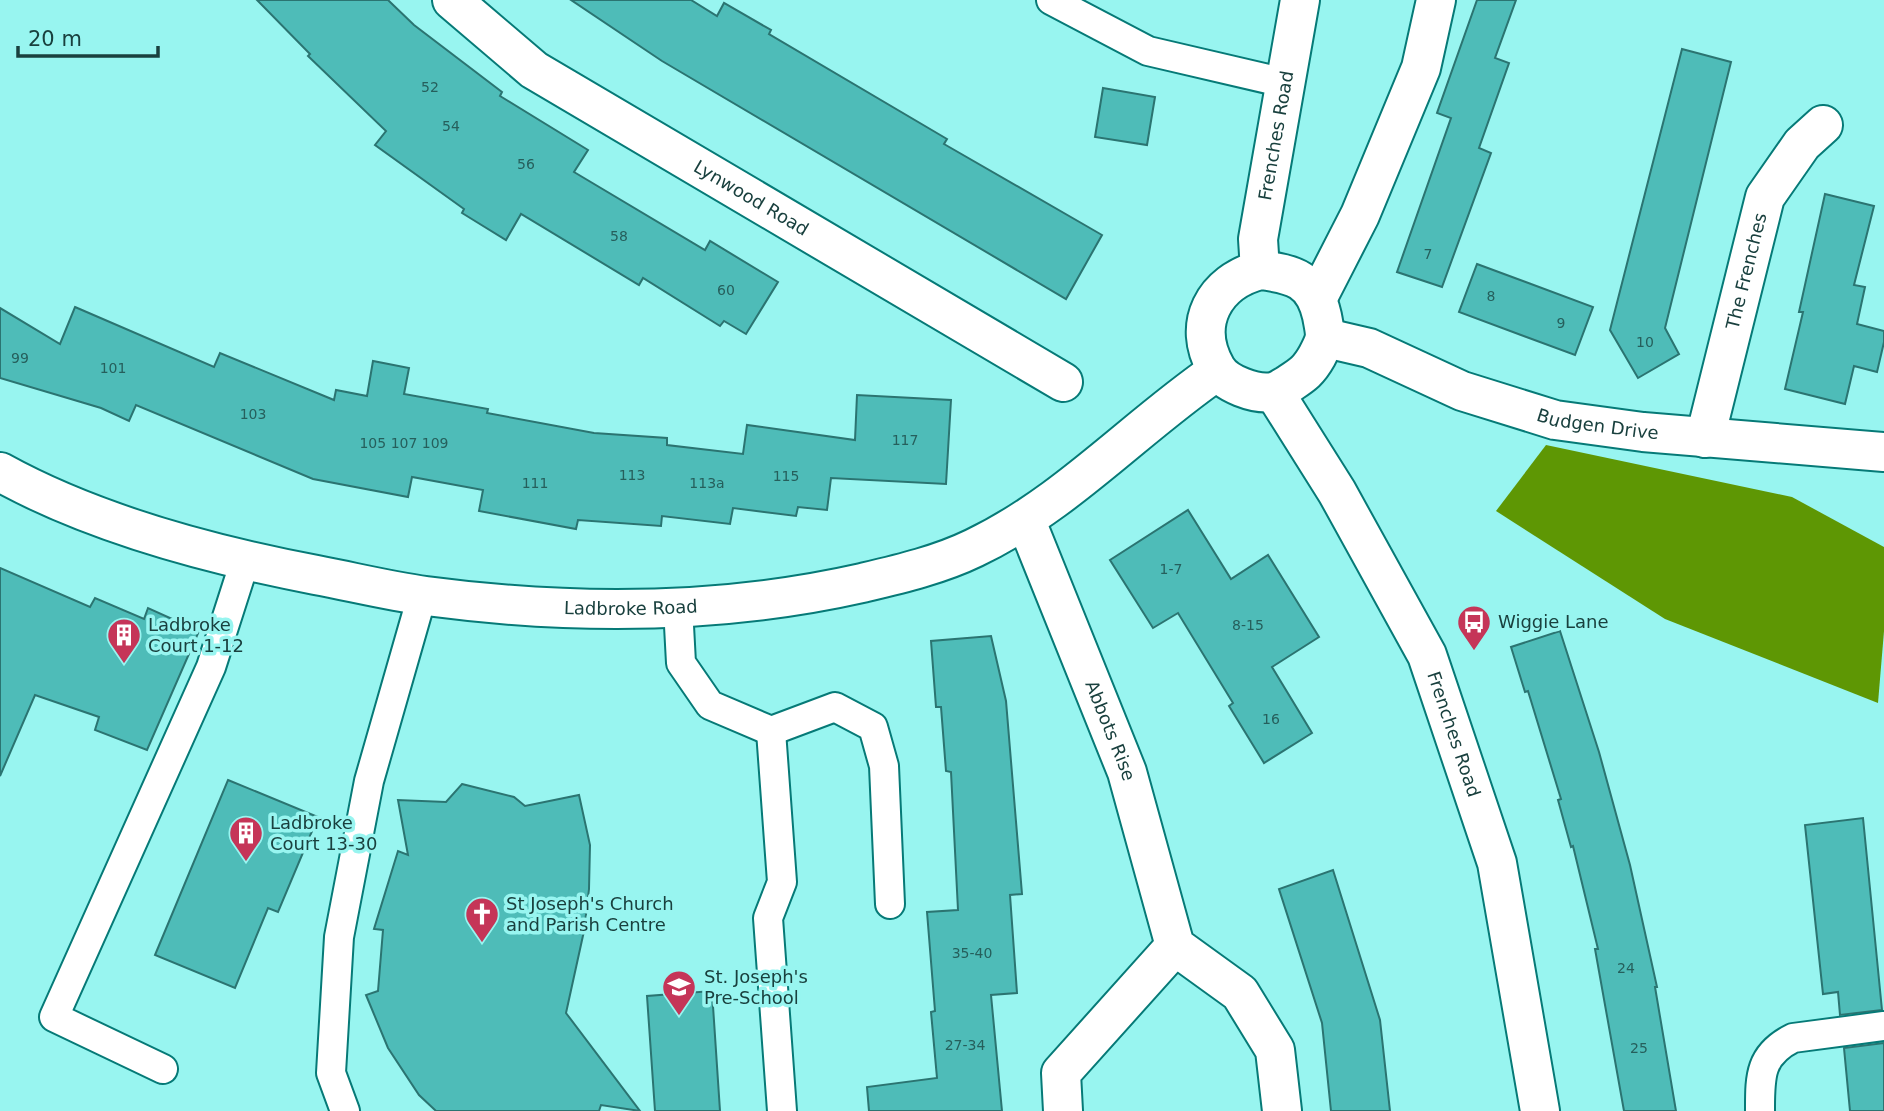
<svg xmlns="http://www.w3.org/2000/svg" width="1884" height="1111" viewBox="0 0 1884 1111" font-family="'DejaVu Sans',sans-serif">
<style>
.water{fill:#5e9704}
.building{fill:#4ebcb8;stroke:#2b7471;stroke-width:2}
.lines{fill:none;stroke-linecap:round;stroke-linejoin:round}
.lane-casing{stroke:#067a77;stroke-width:32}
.street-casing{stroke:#067a77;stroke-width:42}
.secondary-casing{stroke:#067a77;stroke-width:42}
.lane{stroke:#fff;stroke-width:28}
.street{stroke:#fff;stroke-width:38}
.secondary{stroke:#fff;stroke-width:38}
.labels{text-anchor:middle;stroke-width:7;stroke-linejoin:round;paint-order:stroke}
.number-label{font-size:14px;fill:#265f5c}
.street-label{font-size:18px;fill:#19403e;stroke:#98f5f0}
.poi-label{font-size:18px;fill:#19403e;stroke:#98f5f0;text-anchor:start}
</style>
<rect width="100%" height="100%" fill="#98f5f0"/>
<path class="water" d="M1546,445L1792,497L1884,547V631L1878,703L1665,619L1496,511Z"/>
<g class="building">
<path d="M257,0H388L414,25L502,92L500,96L588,150L574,172L705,250L710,241L778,282L746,334L724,321L720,326L643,278L639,285L521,214L506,240L462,213L464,209L375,145L386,131L308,56L310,54Z"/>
<path d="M571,0H691L717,16L724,3L771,30L769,34L947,139L944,144L1102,235L1066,299L662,61Z"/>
<path d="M1477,0H1516L1495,58L1509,63L1479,148L1491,153L1442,287L1397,272L1451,118L1437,113Z"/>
<path d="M1682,49L1731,62L1665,328L1679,354L1638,378L1610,330Z"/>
<path d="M1103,88L1155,97L1147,145L1095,137Z"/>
<path d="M1825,194L1874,206L1854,285L1865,287L1857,324L1884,331V342L1877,372L1854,366L1845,404L1785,389L1803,312H1799Z"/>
<path d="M1477,264L1593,307L1575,355L1459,312Z"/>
<path d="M75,307L214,367L220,353L334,400L336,390L367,396L373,361L409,368L404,394L488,409L487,413L594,433L667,438V445L743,454L747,425L855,440L857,395L951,400L946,484L831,478L827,510L798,507L796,516L733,508L730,524L662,516L661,526L578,520L576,529L479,511L483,490L412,477L408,497L313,479L136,405L129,421L101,408L0,378V308L60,344Z"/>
<path d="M1188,510L1231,579L1268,555L1319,637L1272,667L1312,733L1264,763L1229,706L1233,703L1178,613L1153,628L1110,560Z"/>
<path d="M0,568L90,607L95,598L144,619L148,608L199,631L147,750L95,730L99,717L35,695L0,776Z"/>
<path d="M1560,631L1599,752L1630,865L1657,987H1655L1676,1111H1624L1595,949H1598L1573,846L1571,847L1558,800L1561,799L1528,691L1525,692L1511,647Z"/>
<path d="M991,636L1006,701L1022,894L1010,895L1017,993L991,995L1002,1111H869L867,1087L937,1078L931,1012L935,1011L927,912L958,910L951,772L946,771L941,707H936L931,641Z"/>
<path d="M228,780L318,817L278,912L268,908L235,988L155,955Z"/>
<path d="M462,784L514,797L525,806L579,795L590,845L589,889L584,931L566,1013L640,1111L601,1105L599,1111H436L419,1095L388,1048L366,995L378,991L383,930L374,929L398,851L408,855L398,800L446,802Z"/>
<path d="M1863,818L1882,1010L1840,1015L1838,992L1823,994L1805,825Z"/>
<path d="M1333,870L1380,1020L1390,1111H1331L1322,1023L1279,889Z"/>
<path d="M712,991L720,1111H655L647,996Z"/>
<path d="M1884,1043V1111H1850L1844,1048Z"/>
</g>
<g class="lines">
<g class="lane-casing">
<g id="lane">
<path d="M1051,0L1148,51L1285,83"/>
<path d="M678,607L681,663L710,705L771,731L835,707L873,727L884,766L890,904"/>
<path d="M771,731L782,882L768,918L782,1111"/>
<path d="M163,1069L54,1017L211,667L245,561"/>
<path d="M345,1111L331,1073L339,937L369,781L422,596"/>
<path d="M1760,1111C1760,1077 1759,1055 1793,1038L1884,1026"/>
</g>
</g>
<g class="street-casing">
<g id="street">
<path id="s1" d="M452,0L534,70L1063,382"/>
<path d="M1318,297L1360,215L1421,68L1436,0"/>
<path id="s2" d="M1326,338L1369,348L1462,391L1555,420L1643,432L1884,452"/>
<path id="s3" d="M1705,438L1765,197L1802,144L1823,125"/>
<path id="s4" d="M0,472C94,524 211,555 316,575C353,582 389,591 426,596C570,615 720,615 862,583C900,574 939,565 974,548C1066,504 1134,428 1217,371"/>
<path id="s5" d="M1026,521L1127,772L1175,946L1240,993L1275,1050L1282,1111"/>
<path d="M1063,1111L1061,1073L1175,946"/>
</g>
</g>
<g class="secondary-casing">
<g id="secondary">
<path d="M1260,270C1294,274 1314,280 1322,316C1326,337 1327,337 1317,356C1308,372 1302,375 1287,385C1283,387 1277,392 1273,392C1256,395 1225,384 1216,368C1191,324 1214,282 1260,270Z"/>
<path id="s6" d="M1260,270L1258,239L1300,0"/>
<path id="s7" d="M1274,392L1337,492L1427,655L1497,863L1540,1111"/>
</g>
</g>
<use href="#lane" class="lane"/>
<use href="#street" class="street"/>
<use href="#secondary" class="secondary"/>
</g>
<defs>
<g id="bus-pin" transform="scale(1.75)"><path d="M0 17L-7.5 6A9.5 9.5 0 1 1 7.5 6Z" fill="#c53558" stroke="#98f5f0"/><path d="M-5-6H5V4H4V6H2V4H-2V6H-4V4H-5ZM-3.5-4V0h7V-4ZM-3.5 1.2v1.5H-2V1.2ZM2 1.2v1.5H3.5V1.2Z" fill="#fff"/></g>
<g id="building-pin" transform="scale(1.75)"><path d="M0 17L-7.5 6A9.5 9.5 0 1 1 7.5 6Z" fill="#c53558" stroke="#98f5f0"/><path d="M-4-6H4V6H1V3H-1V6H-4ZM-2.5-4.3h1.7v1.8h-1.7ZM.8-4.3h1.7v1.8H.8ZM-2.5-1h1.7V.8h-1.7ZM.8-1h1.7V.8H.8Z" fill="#fff"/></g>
<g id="church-pin" transform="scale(1.75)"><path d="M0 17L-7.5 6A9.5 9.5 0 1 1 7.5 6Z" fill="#c53558" stroke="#98f5f0"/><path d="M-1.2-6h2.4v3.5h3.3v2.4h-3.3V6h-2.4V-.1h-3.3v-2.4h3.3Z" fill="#fff"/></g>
<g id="school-pin" transform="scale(1.75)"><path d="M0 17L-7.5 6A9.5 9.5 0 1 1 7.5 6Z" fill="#c53558" stroke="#98f5f0"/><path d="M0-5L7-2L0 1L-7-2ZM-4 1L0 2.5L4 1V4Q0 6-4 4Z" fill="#fff"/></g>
</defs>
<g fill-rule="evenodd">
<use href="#bus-pin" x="1474" y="622"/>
<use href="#building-pin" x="124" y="635"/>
<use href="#building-pin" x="246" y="833"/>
<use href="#church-pin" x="482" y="914"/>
<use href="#school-pin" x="679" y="987"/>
</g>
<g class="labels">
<g class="number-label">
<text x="430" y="92">52</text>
<text x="451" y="131">54</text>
<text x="526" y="169">56</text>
<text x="619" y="241">58</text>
<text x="1428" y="259">7</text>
<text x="726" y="295">60</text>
<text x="1491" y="301">8</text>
<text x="1561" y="328">9</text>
<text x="1645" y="347">10</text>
<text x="20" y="363">99</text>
<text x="113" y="373">101</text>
<text x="253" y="419">103</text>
<text x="905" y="445">117</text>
<text x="404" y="448">105 107 109</text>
<text x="632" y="480">113</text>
<text x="786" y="481">115</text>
<text x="535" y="488">111</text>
<text x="707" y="488">113a</text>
<text x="1171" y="574">1-7</text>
<text x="1248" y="630">8-15</text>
<text x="1271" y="724">16</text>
<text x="972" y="958">35-40</text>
<text x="1626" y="973">24</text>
<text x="965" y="1050">27-34</text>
<text x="1639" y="1053">25</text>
</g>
<g class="street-label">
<text dy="6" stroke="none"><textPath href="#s6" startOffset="136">Frenches Road</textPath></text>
<text dy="6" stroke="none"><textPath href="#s1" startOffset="360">Lynwood Road</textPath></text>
<text dy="6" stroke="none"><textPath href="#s3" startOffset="172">The Frenches</textPath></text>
<text dy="6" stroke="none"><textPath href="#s2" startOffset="287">Budgen Drive</textPath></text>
<text dy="6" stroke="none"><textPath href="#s4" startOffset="651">Ladbroke Road</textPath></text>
<text dy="6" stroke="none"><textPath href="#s5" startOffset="226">Abbots Rise</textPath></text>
<text dy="6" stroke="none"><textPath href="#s7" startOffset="388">Frenches Road</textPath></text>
</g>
<g class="poi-label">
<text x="1498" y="628">Wiggie Lane</text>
<text x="148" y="631">Ladbroke<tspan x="148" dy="21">Court 1-12</tspan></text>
<text x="270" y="829">Ladbroke<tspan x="270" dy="21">Court 13-30</tspan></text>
<text x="506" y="910">St Joseph's Church<tspan x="506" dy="21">and Parish Centre</tspan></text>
<text x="704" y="983">St. Joseph's<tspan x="704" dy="21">Pre-School</tspan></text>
</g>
</g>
<path d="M18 46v10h140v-10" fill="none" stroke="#19403e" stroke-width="3.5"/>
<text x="28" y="46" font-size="21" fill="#19403e" stroke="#98f5f0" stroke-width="5" paint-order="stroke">20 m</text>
</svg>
